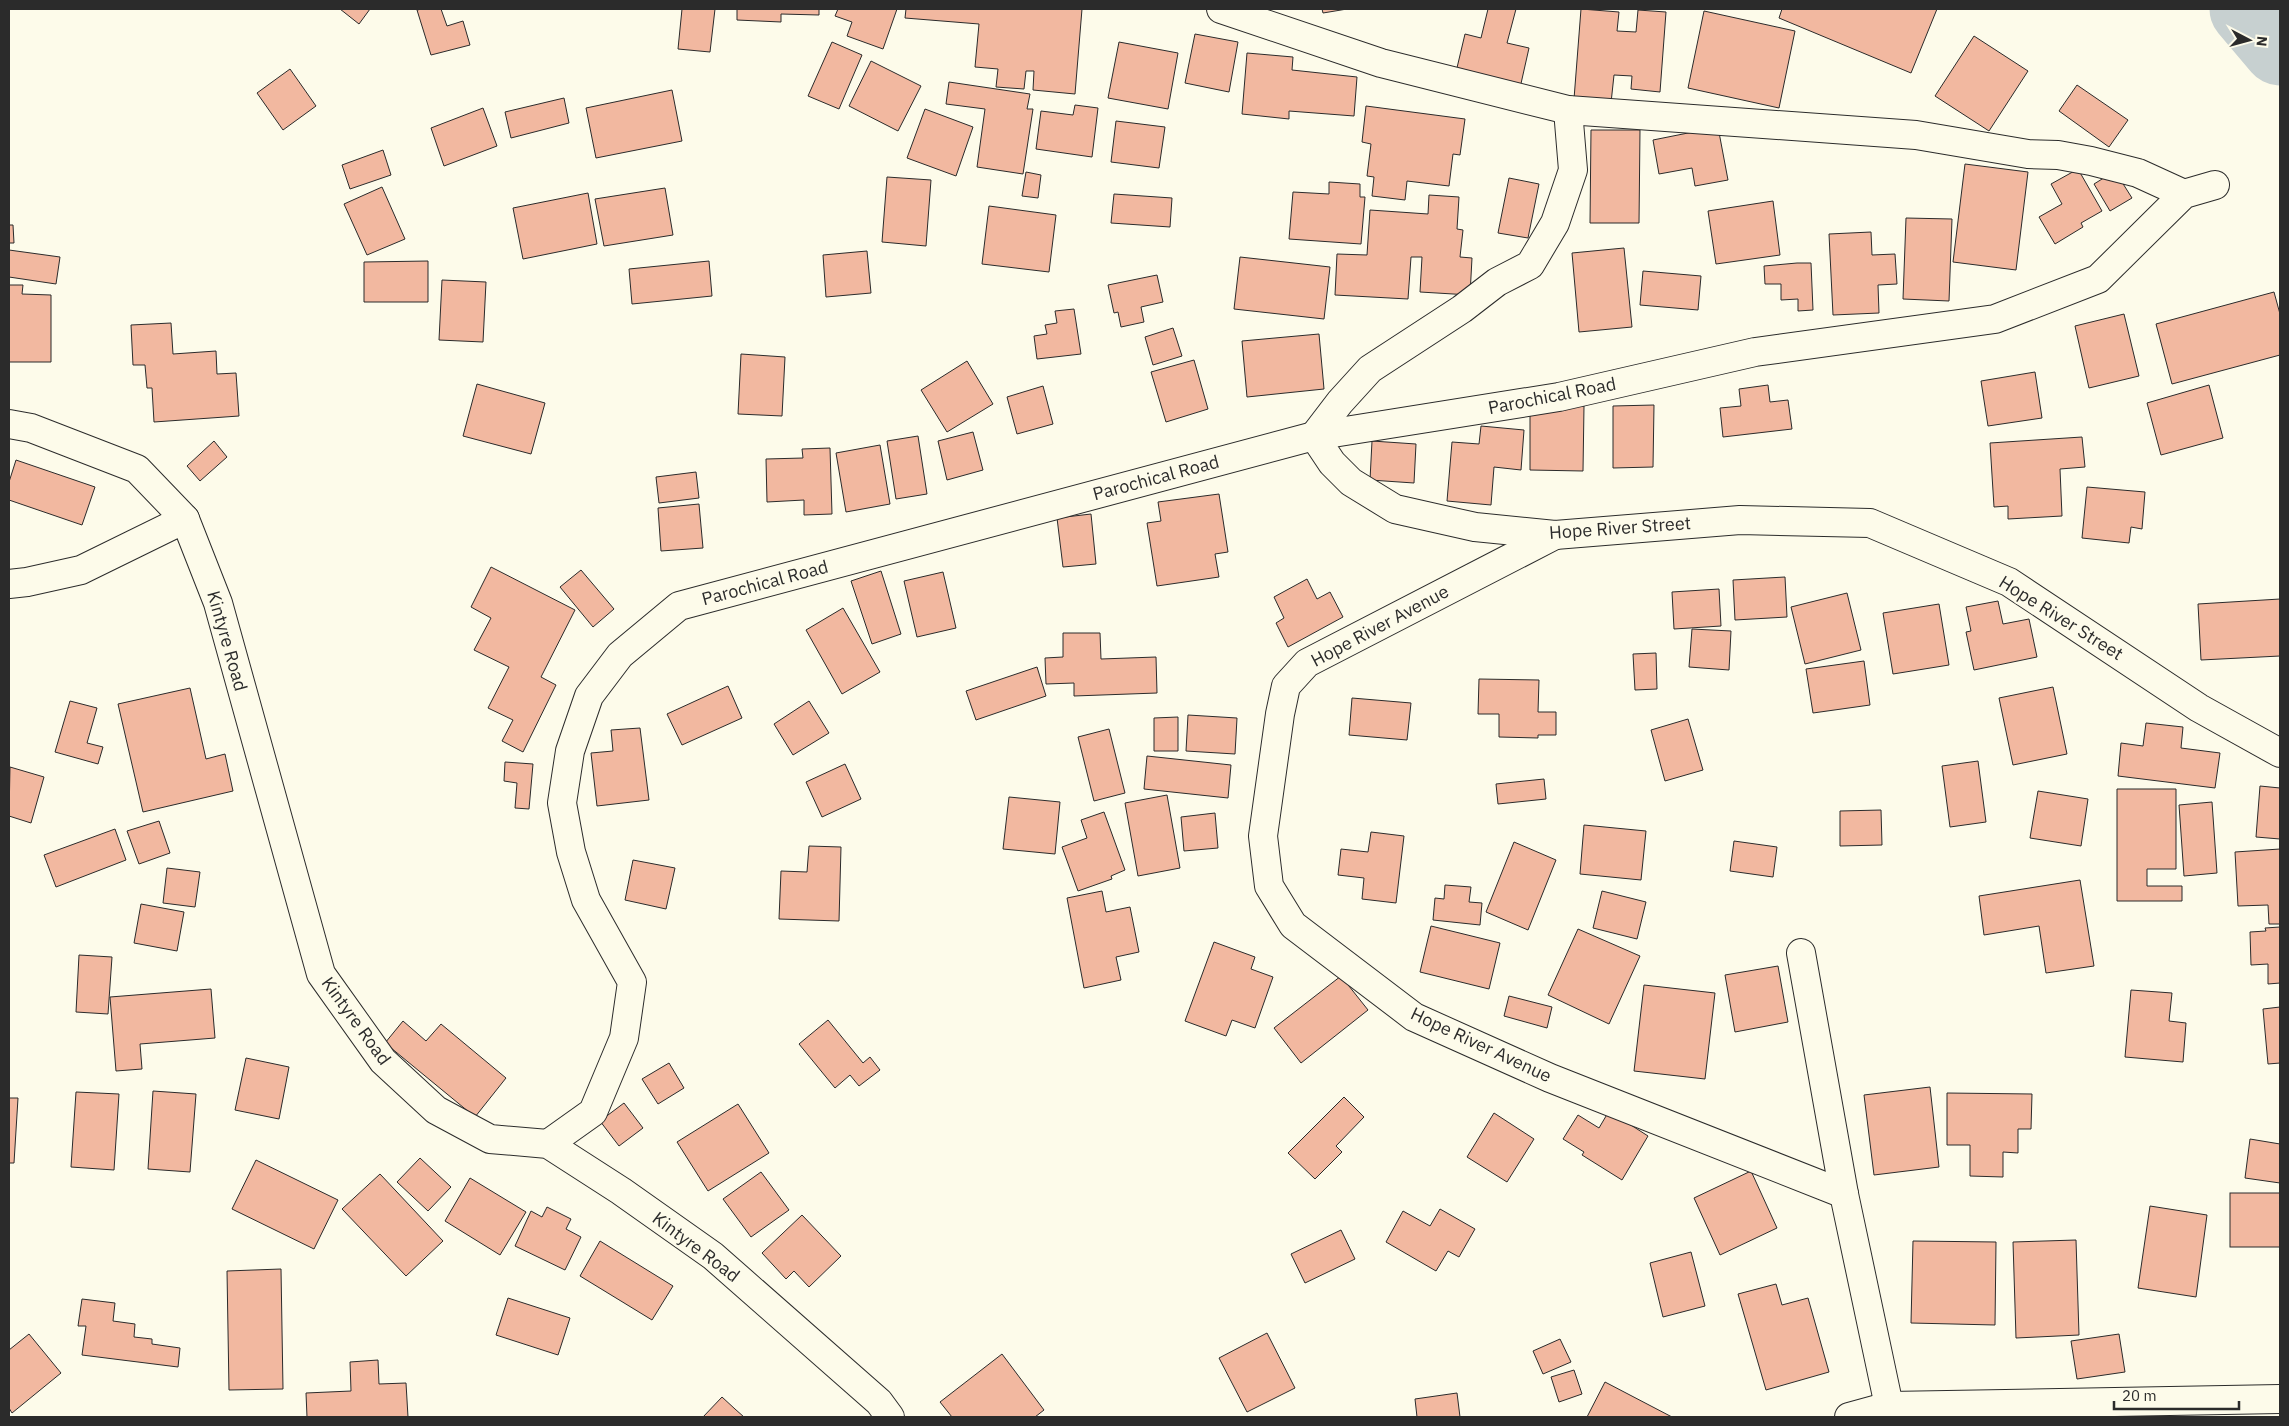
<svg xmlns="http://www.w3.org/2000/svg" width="2289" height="1426" viewBox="0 0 2289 1426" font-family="'IBM Plex Sans',sans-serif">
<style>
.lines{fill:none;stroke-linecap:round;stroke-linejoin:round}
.river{stroke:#c7d0d0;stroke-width:75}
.building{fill:#f2b8a0;stroke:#2b2b2b}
.street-casing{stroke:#2b2b2b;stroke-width:30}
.street{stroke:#fdfbea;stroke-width:28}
.labels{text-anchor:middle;stroke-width:4;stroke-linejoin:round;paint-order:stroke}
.street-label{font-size:18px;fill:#2b2b2b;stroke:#fdfbea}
</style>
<rect width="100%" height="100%" fill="#fdfbea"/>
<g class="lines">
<path class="river" d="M2247,9L2280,48"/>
</g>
<g class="building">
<path d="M340,9H370L359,24Z"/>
<path d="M422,9H441L447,26L463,21L470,45L431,55L417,10Z"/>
<path d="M682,9H715L710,52L678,49Z"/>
<path d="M737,9H819V15L781,14V22L737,20Z"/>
<path d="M838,9H897L883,49L847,36L852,22L835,16Z"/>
<path d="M906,9H1082L1075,94L1033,90L1034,71H1026L1024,89L996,87L998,69L975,67L979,24L905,18Z"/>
<path d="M1322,9H1347L1323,13Z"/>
<path d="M1488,9H1516L1507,43L1529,48L1520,88L1456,72L1465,34L1481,38Z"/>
<path d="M1581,9L1619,12L1617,31L1636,32L1638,10L1666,12L1660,92L1631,89L1632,76L1614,75L1611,103L1574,99Z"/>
<path d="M1782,9H1937L1911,73L1779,18Z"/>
<path d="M1704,11L1795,31L1779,108L1688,88Z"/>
<path d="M1195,34L1238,42L1229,92L1185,83Z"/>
<path d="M1974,36L2028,71L1989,131L1935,96Z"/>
<path d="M832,42L862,55L839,109L808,96Z"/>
<path d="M1119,42L1178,53L1168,109L1108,98Z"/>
<path d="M1247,53L1293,57L1292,70L1357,77L1354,116L1289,111V119L1242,114Z"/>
<path d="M871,61L921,86L898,131L849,106Z"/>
<path d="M290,69L316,106L283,130L257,93Z"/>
<path d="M949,82L1030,94L1027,109H1033L1023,174L977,167L985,109L946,104Z"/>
<path d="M2077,85L2128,120L2109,147L2059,111Z"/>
<path d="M672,90L682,141L596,158L586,108Z"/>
<path d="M564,98L569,123L511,138L505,112Z"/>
<path d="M1075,105L1098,108L1092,157L1036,149L1041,111L1073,115Z"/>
<path d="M1366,106L1465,119L1460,155L1453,154L1449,186L1407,181L1405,200L1372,196L1374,177L1367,176L1371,144L1362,142Z"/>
<path d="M483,108L497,146L444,166L431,128Z"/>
<path d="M925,109L973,127L956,176L907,158Z"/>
<path d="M1116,121L1165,127L1159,168L1111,162Z"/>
<path d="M1718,127L1728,180L1695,186L1692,168L1659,174L1653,140Z"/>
<path d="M1591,130H1640L1639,223H1590Z"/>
<path d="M383,150L391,175L350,189L342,165Z"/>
<path d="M1965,164L2028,172L2016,270L1953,262Z"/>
<path d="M2078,169L2102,211L2081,223L2083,227L2055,244L2039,217L2062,204L2051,184Z"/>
<path d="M2115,171L2132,198L2110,211L2094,184Z"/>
<path d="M1026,172L1041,175L1038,198L1022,196Z"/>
<path d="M887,177L931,180L926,246L882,242Z"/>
<path d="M1509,178L1539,184L1528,238L1498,233Z"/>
<path d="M1329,182L1360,184V197H1365L1361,244L1289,239L1293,192L1329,194Z"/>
<path d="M382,187L405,239L367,255L344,204Z"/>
<path d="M665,188L673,235L604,246L595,199Z"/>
<path d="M588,193L597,244L523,259L513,208Z"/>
<path d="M1114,194L1172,198L1170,227L1111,223Z"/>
<path d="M1429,195L1459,197L1457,229L1463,230L1460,257L1472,258L1470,295L1420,292L1422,257H1411L1408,299L1335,295L1337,254L1367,255L1370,210L1428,214Z"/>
<path d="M1773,201L1780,255L1716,264L1708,211Z"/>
<path d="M989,206L1056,215L1049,272L982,264Z"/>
<path d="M1906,218L1952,219L1949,301L1903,299Z"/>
<path d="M9,225H13L14,243H9Z"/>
<path d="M1871,232L1872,255L1895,254L1897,284L1878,285L1879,313L1833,315L1829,234Z"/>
<path d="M1624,248L1632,327L1579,332L1572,253Z"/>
<path d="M9,250L60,257L56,284L9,277Z"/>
<path d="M867,251L871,293L826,297L823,255Z"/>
<path d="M1240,257L1330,267L1324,319L1234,309Z"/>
<path d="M428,261V302H364V262Z"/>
<path d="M709,261L712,296L632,304L629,269Z"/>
<path d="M1797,263H1811L1813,310L1798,311V299L1781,300V284H1765L1764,266Z"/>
<path d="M1643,271L1701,276L1698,310L1640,305Z"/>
<path d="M1157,275L1163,302L1141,307L1144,322L1121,327L1118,312L1114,313L1108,285Z"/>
<path d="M442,280L486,282L483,342L439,340Z"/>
<path d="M9,285H23L22,294L51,295V362H9Z"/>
<path d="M2274,292L2280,314V355L2172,384L2156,324Z"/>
<path d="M1074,309L1081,354L1037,359L1034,336L1047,334L1045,325L1057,323L1055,311Z"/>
<path d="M2124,314L2139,376L2089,388L2075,326Z"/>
<path d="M171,323L173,354L216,351L217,374L236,373L239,416L154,422L152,388H147L145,365H133L131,325Z"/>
<path d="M1173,328L1182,356L1153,365L1145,337Z"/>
<path d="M1319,334L1324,389L1247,397L1242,341Z"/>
<path d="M741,354L785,357L782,416L738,414Z"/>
<path d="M1194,360L1208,409L1166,422L1151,372Z"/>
<path d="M967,361L993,404L947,432L921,390Z"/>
<path d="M2035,372L2042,418L1988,426L1981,381Z"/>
<path d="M477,384L545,403L531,454L463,436Z"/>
<path d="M1768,385L1770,402L1788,400L1792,429L1723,437L1720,408L1741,406L1739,389Z"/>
<path d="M2209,385L2223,438L2161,455L2147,403Z"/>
<path d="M1043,386L1053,424L1017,434L1007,397Z"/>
<path d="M1654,405L1653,467L1613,468V406Z"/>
<path d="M1530,406H1584L1583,471L1530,470Z"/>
<path d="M1481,426L1524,430L1521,470L1494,467L1491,505L1447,501L1452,442L1479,444Z"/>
<path d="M973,432L983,470L947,480L938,441Z"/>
<path d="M918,436L927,494L896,499L887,441Z"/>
<path d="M2082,437L2085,467L2060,469L2062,516L2008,519V506L1994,507L1990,443Z"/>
<path d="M214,441L227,457L200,481L187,466Z"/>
<path d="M1372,441L1416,444L1414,483L1370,480Z"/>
<path d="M880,445L890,504L846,512L836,453Z"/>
<path d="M830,448L832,514L804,515V500L767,502L766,459L803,458L802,449Z"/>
<path d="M16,460L95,487L82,525L9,500V482Z"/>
<path d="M696,472L699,498L659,503L656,477Z"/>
<path d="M2087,487L2145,492L2142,529L2131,527L2129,543L2082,538Z"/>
<path d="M1219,494L1228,552L1215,554L1219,577L1157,586L1147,523L1161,521L1158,502Z"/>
<path d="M699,504L703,548L661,551L658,508Z"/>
<path d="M1091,514L1096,564L1063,567L1057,518Z"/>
<path d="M491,567L575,610L541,677L556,685L523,752L502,741L513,720L488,708L509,667L474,650L491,618L471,607Z"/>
<path d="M581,570L614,609L593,627L560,587Z"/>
<path d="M881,571L901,634L872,644L851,581Z"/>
<path d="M943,572L956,628L917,637L904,581Z"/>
<path d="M1785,577L1787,617L1735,620L1733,580Z"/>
<path d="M1307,579L1317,599L1330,592L1343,617L1288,647L1276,623L1284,618L1274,597Z"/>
<path d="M1719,589L1721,626L1674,629L1672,592Z"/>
<path d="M1847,593L1861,650L1805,664L1791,607Z"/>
<path d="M2280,599V656L2201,660L2198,604Z"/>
<path d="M1998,601L2003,624L2029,619L2037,657L1974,670L1966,632L1971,631L1966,607Z"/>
<path d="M1939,604L1949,665L1893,674L1883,613Z"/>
<path d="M843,608L880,672L842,694L806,630Z"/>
<path d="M1692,629L1731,631L1729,670L1689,667Z"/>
<path d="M1063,633H1100L1101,659L1156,657L1157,693L1074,696V683L1046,684L1045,658L1063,657Z"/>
<path d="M1656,653L1657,689L1635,690L1633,654Z"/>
<path d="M1864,661L1870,705L1813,713L1806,669Z"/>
<path d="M1037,667L1046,696L976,720L966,691Z"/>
<path d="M1479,679L1539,680L1538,712H1556V735H1538V738L1499,737V714H1478Z"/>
<path d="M728,686L742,718L682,745L667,714Z"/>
<path d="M2053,687L2067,754L2013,765L1999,698Z"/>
<path d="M190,688L206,759L225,754L233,791L143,812L118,704Z"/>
<path d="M1352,698L1411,703L1407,740L1349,735Z"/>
<path d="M70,701L97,708L87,743L103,747L98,764L55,752Z"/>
<path d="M809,701L829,733L793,755L774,724Z"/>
<path d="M1188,715L1237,718L1235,754L1186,751Z"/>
<path d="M1178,717V751H1154V718Z"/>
<path d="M1688,719L1703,770L1665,781L1651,730Z"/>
<path d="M2146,723L2183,727L2181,748L2220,753L2215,788L2118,776L2121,743L2143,746Z"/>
<path d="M640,728L649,800L597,806L591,753L613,751L611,730Z"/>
<path d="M1109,729L1125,793L1094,801L1078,737Z"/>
<path d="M1147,756L1231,765L1228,798L1144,789Z"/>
<path d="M1978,761L1986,822L1950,827L1942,766Z"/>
<path d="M505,762L533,764L529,809L515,808L517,783L504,781Z"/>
<path d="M845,764L861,799L822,817L806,782Z"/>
<path d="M10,767L44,777L31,823L9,816Z"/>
<path d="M1544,779L1546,799L1498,804L1496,784Z"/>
<path d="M2260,786L2280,788V839L2256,837Z"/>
<path d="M2117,789H2176V869H2147V886H2182V901H2117Z"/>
<path d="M2038,791L2088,799L2081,846L2030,838Z"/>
<path d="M1167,795L1180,868L1138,876L1125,803Z"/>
<path d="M1009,797L1060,802L1055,854L1003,849Z"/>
<path d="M2212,802L2217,873L2184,876L2179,805Z"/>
<path d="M1881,810L1882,845L1840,846V811Z"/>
<path d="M1104,812L1125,870L1111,876L1112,879L1078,891L1062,847L1087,838L1081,820Z"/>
<path d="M1215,813L1218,848L1184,851L1181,817Z"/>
<path d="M159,821L170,853L139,864L127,831Z"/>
<path d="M1584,825L1646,831L1641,880L1580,874Z"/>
<path d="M115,829L126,860L56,887L44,855Z"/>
<path d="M1371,832L1404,836L1396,903L1362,899L1364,878L1338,875L1341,849L1368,852Z"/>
<path d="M1734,841L1777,847L1773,877L1730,871Z"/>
<path d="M1514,842L1556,860L1528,930L1486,912Z"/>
<path d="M809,846L841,847L839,921L779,919L781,871L807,872Z"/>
<path d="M2280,849V924H2269L2268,905L2238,906L2235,852Z"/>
<path d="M633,860L675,868L666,909L625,900Z"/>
<path d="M167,868L200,872L195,907L163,903Z"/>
<path d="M2080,880L2094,966L2046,973L2039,926L1984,935L1979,896Z"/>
<path d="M1445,885L1471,887L1469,902L1482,903L1480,925L1433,920L1435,898L1444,899Z"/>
<path d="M1102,891L1106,912L1130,907L1139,952L1116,957L1121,980L1084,988L1067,898Z"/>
<path d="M1602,891L1646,902L1637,939L1593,928Z"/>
<path d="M141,904L184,912L177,951L134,943Z"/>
<path d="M1431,926L1500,943L1489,989L1420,972Z"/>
<path d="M2280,927V983L2268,984V964L2251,965L2250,932L2266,931L2265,928Z"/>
<path d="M1578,929L1640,956L1609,1024L1548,995Z"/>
<path d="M1214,942L1255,957L1251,969L1273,977L1255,1028L1232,1020L1226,1036L1185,1021Z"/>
<path d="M79,955L112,957L108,1014L76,1012Z"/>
<path d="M1778,966L1788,1022L1735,1032L1725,975Z"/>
<path d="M1341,976L1368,1010L1301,1063L1274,1028Z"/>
<path d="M1644,985L1715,993L1705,1079L1634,1071Z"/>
<path d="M211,989L215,1038L140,1044L142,1069L116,1071L110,997Z"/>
<path d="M2131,990L2172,993L2169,1021L2186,1023L2183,1062L2125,1057Z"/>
<path d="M1509,996L1552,1007L1547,1028L1504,1016Z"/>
<path d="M2280,1007V1063L2268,1064L2263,1009Z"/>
<path d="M828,1020L863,1063L870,1057L880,1070L859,1086L850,1075L835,1088L799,1044Z"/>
<path d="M403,1021L426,1041L441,1024L506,1078L475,1117L385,1043Z"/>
<path d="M246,1058L289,1067L279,1119L235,1110Z"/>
<path d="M669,1063L684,1088L658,1104L642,1079Z"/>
<path d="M1930,1087L1939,1167L1874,1175L1864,1095Z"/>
<path d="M153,1091L196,1094L190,1172L148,1169Z"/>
<path d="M76,1092L119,1094L114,1170L71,1167Z"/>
<path d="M1947,1093L2032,1094L2031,1129H2018V1153L2003,1152V1177L1970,1176V1145H1947Z"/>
<path d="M1344,1097L1364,1117L1336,1146L1342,1152L1315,1179L1288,1153Z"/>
<path d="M9,1098H18L14,1163H9Z"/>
<path d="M624,1103L643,1128L619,1146L600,1121Z"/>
<path d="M738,1104L769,1153L708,1191L677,1142Z"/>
<path d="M1609,1111L1648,1136L1622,1180L1582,1155L1584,1152L1563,1139L1578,1115L1599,1128Z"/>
<path d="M1494,1113L1534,1139L1507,1182L1467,1157Z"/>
<path d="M2250,1139L2280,1144V1183L2245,1178Z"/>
<path d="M420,1158L451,1187L428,1211L397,1182Z"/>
<path d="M256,1160L338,1200L314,1249L232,1209Z"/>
<path d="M1751,1171L1777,1228L1720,1255L1694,1198Z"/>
<path d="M761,1172L789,1210L751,1237L723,1199Z"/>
<path d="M380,1174L443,1241L406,1276L342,1209Z"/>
<path d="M470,1178L526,1212L500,1255L445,1221Z"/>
<rect x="2230" y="1193" width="50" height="54"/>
<path d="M2150,1206L2207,1215L2196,1297L2138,1288Z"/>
<path d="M547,1207L571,1219L566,1229L581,1237L565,1270L515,1246L531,1211L542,1217Z"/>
<path d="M1440,1209L1475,1229L1459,1257L1448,1251L1436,1271L1386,1242L1403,1211L1430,1226Z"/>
<path d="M802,1215L841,1256L809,1287L794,1271L786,1279L762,1253Z"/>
<path d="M1341,1230L1355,1259L1305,1283L1291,1254Z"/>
<path d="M2076,1240L2079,1335L2016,1338L2013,1242Z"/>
<path d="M600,1241L673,1286L652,1320L580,1276Z"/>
<path d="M1913,1241L1996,1242L1995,1325L1911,1323Z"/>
<path d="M1691,1252L1705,1306L1663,1317L1650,1263Z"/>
<path d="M281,1269L283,1389L229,1390L227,1271Z"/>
<path d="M1776,1284L1782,1305L1808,1298L1829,1372L1766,1390L1738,1294Z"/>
<path d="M508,1298L570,1318L558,1355L496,1335Z"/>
<path d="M82,1299L115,1303L113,1321L135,1324L134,1337L152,1339V1344L180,1348L178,1367L82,1355L86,1326H78Z"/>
<path d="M1267,1333L1295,1388L1247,1412L1219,1358Z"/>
<path d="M29,1334L61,1373L12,1413L9,1408V1350Z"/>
<path d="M2119,1334L2125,1372L2077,1379L2071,1341Z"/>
<path d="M1560,1339L1571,1362L1543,1374L1533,1351Z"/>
<path d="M1002,1354L1044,1410L1035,1417H952L940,1402Z"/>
<path d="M378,1360L379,1384L406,1383L408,1417H307L306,1393L351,1391L350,1362Z"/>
<path d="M1574,1370L1582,1394L1559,1402L1551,1377Z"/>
<path d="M1605,1382L1672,1417H1587Z"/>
<path d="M1457,1393L1460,1417H1417L1415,1399Z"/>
<path d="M722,1397L735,1409L744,1417H703Z"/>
</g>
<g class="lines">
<g class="street-casing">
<g id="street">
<path d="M1221,9L1381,63L1568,110L1916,135L2028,154L2058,155L2091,161L2138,173L2184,194"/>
<path d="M1568,110L1573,170L1555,223L1530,265L1497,282L1462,309L1370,369L1340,402L1314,436L1332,463L1351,482L1395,509L1475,527L1555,535L1740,520L1870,523L2009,582L2199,708L2280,753"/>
<path d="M9,424L31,428L137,469L185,519L218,603L321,974L383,1061L436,1110L490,1139L548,1144L621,1191L713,1256L879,1402L890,1417"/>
<path d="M1555,535L1307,663L1286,686L1280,714L1263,836L1269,886L1293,925L1414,1017L1550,1078L1844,1194"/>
<path d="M9,584L27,582L81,570L185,519"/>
<path d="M1801,953L1844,1194L1889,1406"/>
<path d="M548,1144L593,1112L624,1038L632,982L586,900L571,852L562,803L570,751L589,696L620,655L679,606L1314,436L1559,397L1755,352L1995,319L2098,279L2184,194L2215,185"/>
<path d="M1849,1417L1889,1406L2280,1399"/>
</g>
</g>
<use href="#street" class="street"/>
</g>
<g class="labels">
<g class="street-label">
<text transform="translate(1552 396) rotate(-11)" y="6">Parochical Road</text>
<text transform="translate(1156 478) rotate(-15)" y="6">Parochical Road</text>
<text transform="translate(1620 528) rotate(-4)" y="6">Hope River Street</text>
<text transform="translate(765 583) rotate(-15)" y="6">Parochical Road</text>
<text transform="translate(2061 618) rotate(32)" y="6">Hope River Street</text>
<text transform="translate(1380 626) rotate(-28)" y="6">Hope River Avenue</text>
<text transform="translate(227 641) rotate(74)" y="6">Kintyre Road</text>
<text transform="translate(356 1021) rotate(54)" y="6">Kintyre Road</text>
<text transform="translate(1481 1045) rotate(25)" y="6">Hope River Avenue</text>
<text transform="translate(696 1247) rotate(37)" y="6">Kintyre Road</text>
</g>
</g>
<rect width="2289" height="1426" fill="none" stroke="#2b2b2b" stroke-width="20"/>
<g transform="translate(2249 40) rotate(96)" stroke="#fdfbea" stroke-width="4" paint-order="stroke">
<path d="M0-4L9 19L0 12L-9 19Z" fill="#2b2b2b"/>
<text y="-8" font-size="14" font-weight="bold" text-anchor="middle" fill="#2b2b2b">N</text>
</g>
<path d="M2114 1401v8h125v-8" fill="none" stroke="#2b2b2b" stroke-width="2.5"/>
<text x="2122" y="1401" font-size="15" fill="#2b2b2b" stroke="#fdfbea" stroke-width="4" paint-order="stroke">20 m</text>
</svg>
